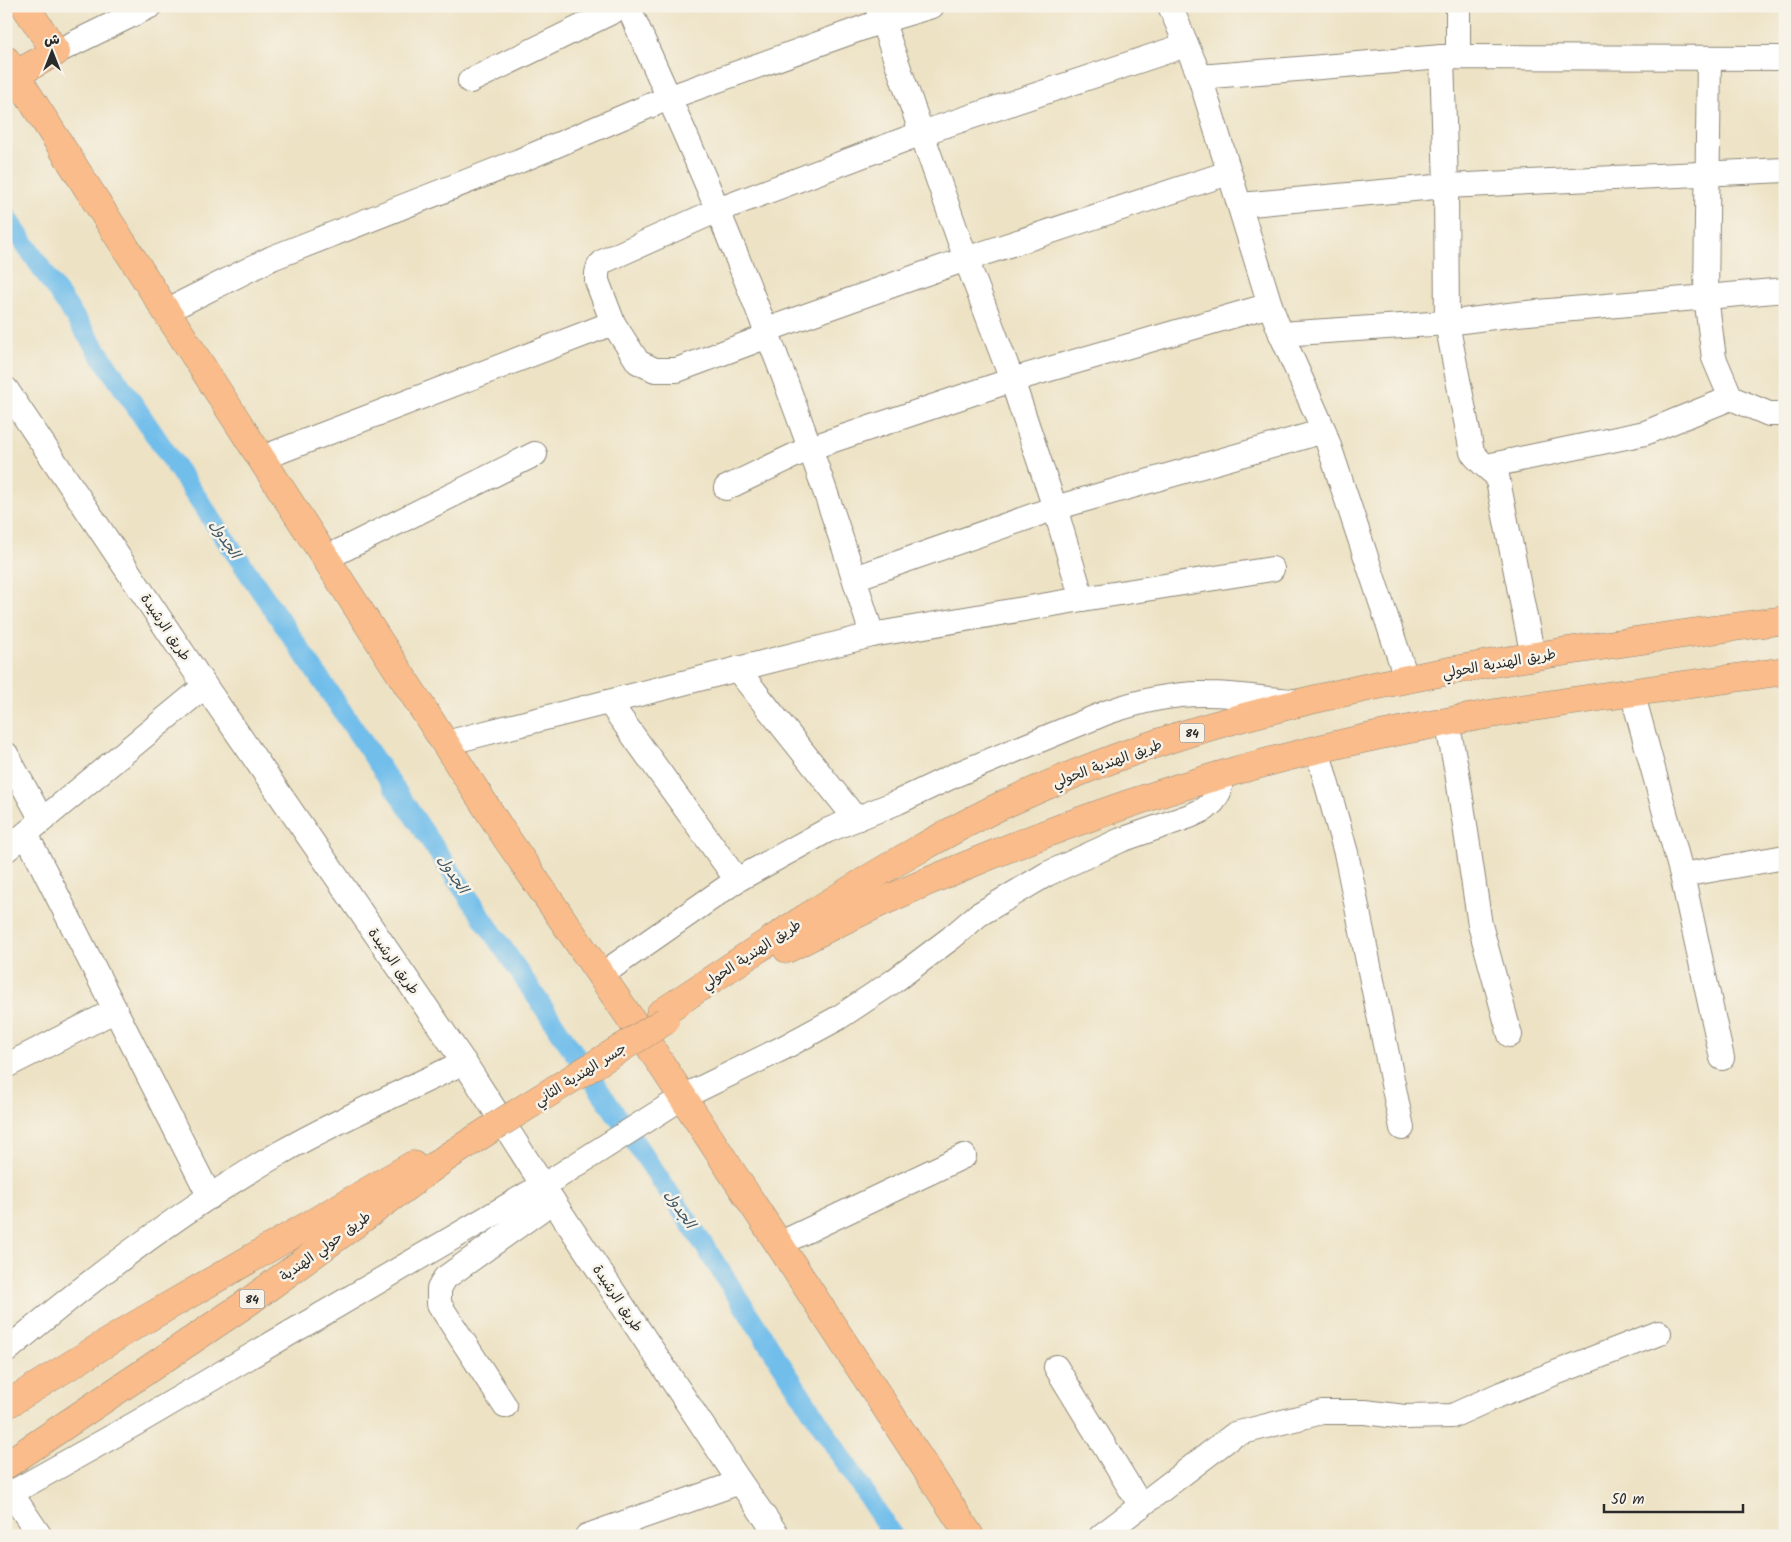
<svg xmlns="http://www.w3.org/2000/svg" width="1791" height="1542" viewBox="0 0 1791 1542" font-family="Kalam,'Playpen Sans Arabic',sans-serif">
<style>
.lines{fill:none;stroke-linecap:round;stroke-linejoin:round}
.canal{stroke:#71beeb;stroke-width:20}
.minor-casing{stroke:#8c8678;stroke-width:26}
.major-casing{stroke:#8c8678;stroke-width:29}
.highway-casing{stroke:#8c8678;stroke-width:29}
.minor{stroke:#fff;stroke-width:24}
.major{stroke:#f9bc8a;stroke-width:28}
.highway{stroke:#f9bc8a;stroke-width:28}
.highway-bridge-casing{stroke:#8c8678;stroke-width:29;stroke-linecap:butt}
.highway-bridge{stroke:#f9bc8a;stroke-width:28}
.labels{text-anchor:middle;stroke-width:5;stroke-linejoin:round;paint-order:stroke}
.shield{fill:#f7f3e8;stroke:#686764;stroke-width:1}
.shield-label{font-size:12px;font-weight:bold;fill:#2b2b2b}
.street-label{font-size:14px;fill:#2b2b2b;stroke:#f7f3e8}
.water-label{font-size:15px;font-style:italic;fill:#405765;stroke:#f7f3e8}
</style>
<rect width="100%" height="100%" fill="#f7f3e8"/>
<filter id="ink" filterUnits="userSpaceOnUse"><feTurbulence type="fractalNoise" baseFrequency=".02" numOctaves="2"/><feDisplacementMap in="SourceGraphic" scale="10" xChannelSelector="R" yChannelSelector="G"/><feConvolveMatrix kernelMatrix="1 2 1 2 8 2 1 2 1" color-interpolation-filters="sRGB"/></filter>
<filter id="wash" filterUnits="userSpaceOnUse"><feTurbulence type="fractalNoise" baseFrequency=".0096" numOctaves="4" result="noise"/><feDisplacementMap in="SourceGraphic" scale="20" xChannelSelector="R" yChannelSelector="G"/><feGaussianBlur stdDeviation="1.12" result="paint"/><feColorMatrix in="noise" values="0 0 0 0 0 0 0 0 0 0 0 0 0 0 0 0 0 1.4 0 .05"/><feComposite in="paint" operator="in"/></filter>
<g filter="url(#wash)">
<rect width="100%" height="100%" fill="#ede2c4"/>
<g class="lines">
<path class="canal" d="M6,216L687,1219L893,1536"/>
</g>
</g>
<g filter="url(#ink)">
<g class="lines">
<g class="minor-casing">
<g id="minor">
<path d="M628,6C658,75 690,142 718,211C776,350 828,491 872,635"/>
<path d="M877,6L966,259L1012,380L1055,508L1082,599"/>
<path d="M1170,6L1200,77L1270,305L1281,334L1324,431L1407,680"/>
<path d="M1458,6V57"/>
<path d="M56,52L150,6"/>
<path d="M1442,57L1446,186L1447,323L1472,452C1479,462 1488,468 1497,476L1533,657"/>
<path d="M1709,58L1706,297L1714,358L1731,398L1769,414H1785"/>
<path d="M1200,77L1442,57L1785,58"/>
<path d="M470,81L624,6"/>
<path d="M1240,205L1446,186L1785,170"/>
<path d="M166,311L272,258L519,161L668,98L882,21L932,6"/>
<path d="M766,330L966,259L1228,173"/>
<path d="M1281,334L1447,323L1517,314L1785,290"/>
<path d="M768,336L677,370H655L638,362L613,323L597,281V273L599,266L604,261L718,210L922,133L1186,45"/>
<path d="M6,389L205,686L464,1062L553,1201L740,1482L778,1536"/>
<path d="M262,458L613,323"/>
<path d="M1487,466L1645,433L1731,398"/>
<path d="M726,488L810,448L1012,380L1270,305"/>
<path d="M326,558L535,454"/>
<path d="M855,578L1055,508L1324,431"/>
<path d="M737,669L856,819"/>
<path d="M1632,692L1682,875L1722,1058"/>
<path d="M609,702L737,880"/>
<path d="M1447,722L1457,772L1480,925L1510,1035"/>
<path d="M446,743L872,635L1082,599L1272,569"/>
<path d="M1317,749L1346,853L1402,1128"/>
<path d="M6,754L42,820"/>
<path d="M26,834L210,1197"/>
<path d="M6,850L205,686"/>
<path d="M1682,875L1785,857"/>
<path d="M601,975L737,880L826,831L898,802L955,775L1108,712C1140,701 1173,693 1207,694C1235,694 1264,699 1293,701"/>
<path d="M6,1066L114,1011"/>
<path d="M543,1186L683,1097L783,1048L838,1018L894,981L951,938L978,915L1047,874L1121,840L1190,816L1205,809L1213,802L1219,792L1221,781L1220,774"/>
<path d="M779,1244L964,1156"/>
<path d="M6,1351C92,1278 183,1209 280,1153C339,1119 403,1092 464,1062"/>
<path d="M1056,1367L1141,1506"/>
<path d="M505,1406L439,1304V1289L445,1278L553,1201"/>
<path d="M11,1493L40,1536"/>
<path d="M6,1496L133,1425L543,1185"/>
<path d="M587,1536L740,1482"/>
<path d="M1101,1536L1235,1434L1322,1412H1365L1404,1417L1452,1416L1501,1394L1659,1333"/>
</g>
</g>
<g class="major-casing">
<g id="major">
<path d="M6,60L166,311L505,836L648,1044L970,1536"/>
<path d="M16,74L56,52L25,6"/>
</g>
</g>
<g class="highway-casing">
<g id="highway">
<path d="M787,949C849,916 912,887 977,861C1087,815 1199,778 1315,750C1469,712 1628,693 1785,671"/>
<path d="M660,1014C744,958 828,901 916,851C946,834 976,817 1007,803C1073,773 1142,746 1212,726C1398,672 1593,646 1785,620"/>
<path d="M6,1405L134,1326L413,1165"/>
<path d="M6,1465L244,1305L447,1157L494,1127"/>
</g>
</g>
<use href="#minor" class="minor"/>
<use href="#major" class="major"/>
<use href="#highway" class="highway"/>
<g class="highway-bridge-casing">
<path id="highway-bridge" d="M494,1127L665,1021"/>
</g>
<use href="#highway-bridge" class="highway-bridge"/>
</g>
</g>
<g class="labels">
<g class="shield">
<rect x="1179.5" y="723.5" width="25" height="19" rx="4"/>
<rect x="239.5" y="1289.5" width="25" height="19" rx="4"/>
</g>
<g class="shield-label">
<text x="1192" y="737">84</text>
<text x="252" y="1303">84</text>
</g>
<g class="street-label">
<text transform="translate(166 627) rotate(56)" y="5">طريق الرشيدة</text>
<text transform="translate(1499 663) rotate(-10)" y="5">طريق الهندية الحولي</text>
<text transform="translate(1107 763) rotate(-20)" y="5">طريق الهندية الحولي</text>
<text transform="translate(751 954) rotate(-33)" y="5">طريق الهندية الحولي</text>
<text transform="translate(394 961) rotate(55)" y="5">طريق الرشيدة</text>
<text transform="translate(580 1074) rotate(-32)" y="5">جسر الهندية الثاني</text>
<text transform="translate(325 1246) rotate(-36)" y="5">طريق حولي الهندية</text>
<text transform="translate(618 1298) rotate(56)" y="5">طريق الرشيدة</text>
</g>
<g class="water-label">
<text transform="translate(225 539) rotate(56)" y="5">الجدول</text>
<text transform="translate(453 874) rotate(56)" y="5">الجدول</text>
<text transform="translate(680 1209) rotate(56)" y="5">الجدول</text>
</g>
</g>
<rect width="1791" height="1542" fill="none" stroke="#f7f3e8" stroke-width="25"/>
<g transform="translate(52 52)" stroke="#f7f3e8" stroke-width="4" paint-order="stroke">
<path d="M0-4L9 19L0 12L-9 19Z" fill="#2b2b2b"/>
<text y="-8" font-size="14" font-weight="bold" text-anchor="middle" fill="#2b2b2b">ش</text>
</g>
<path d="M1604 1504v8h139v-8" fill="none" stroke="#2b2b2b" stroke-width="2.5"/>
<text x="1611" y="1504" font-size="15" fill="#2b2b2b" stroke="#f7f3e8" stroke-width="4" paint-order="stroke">50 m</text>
</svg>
